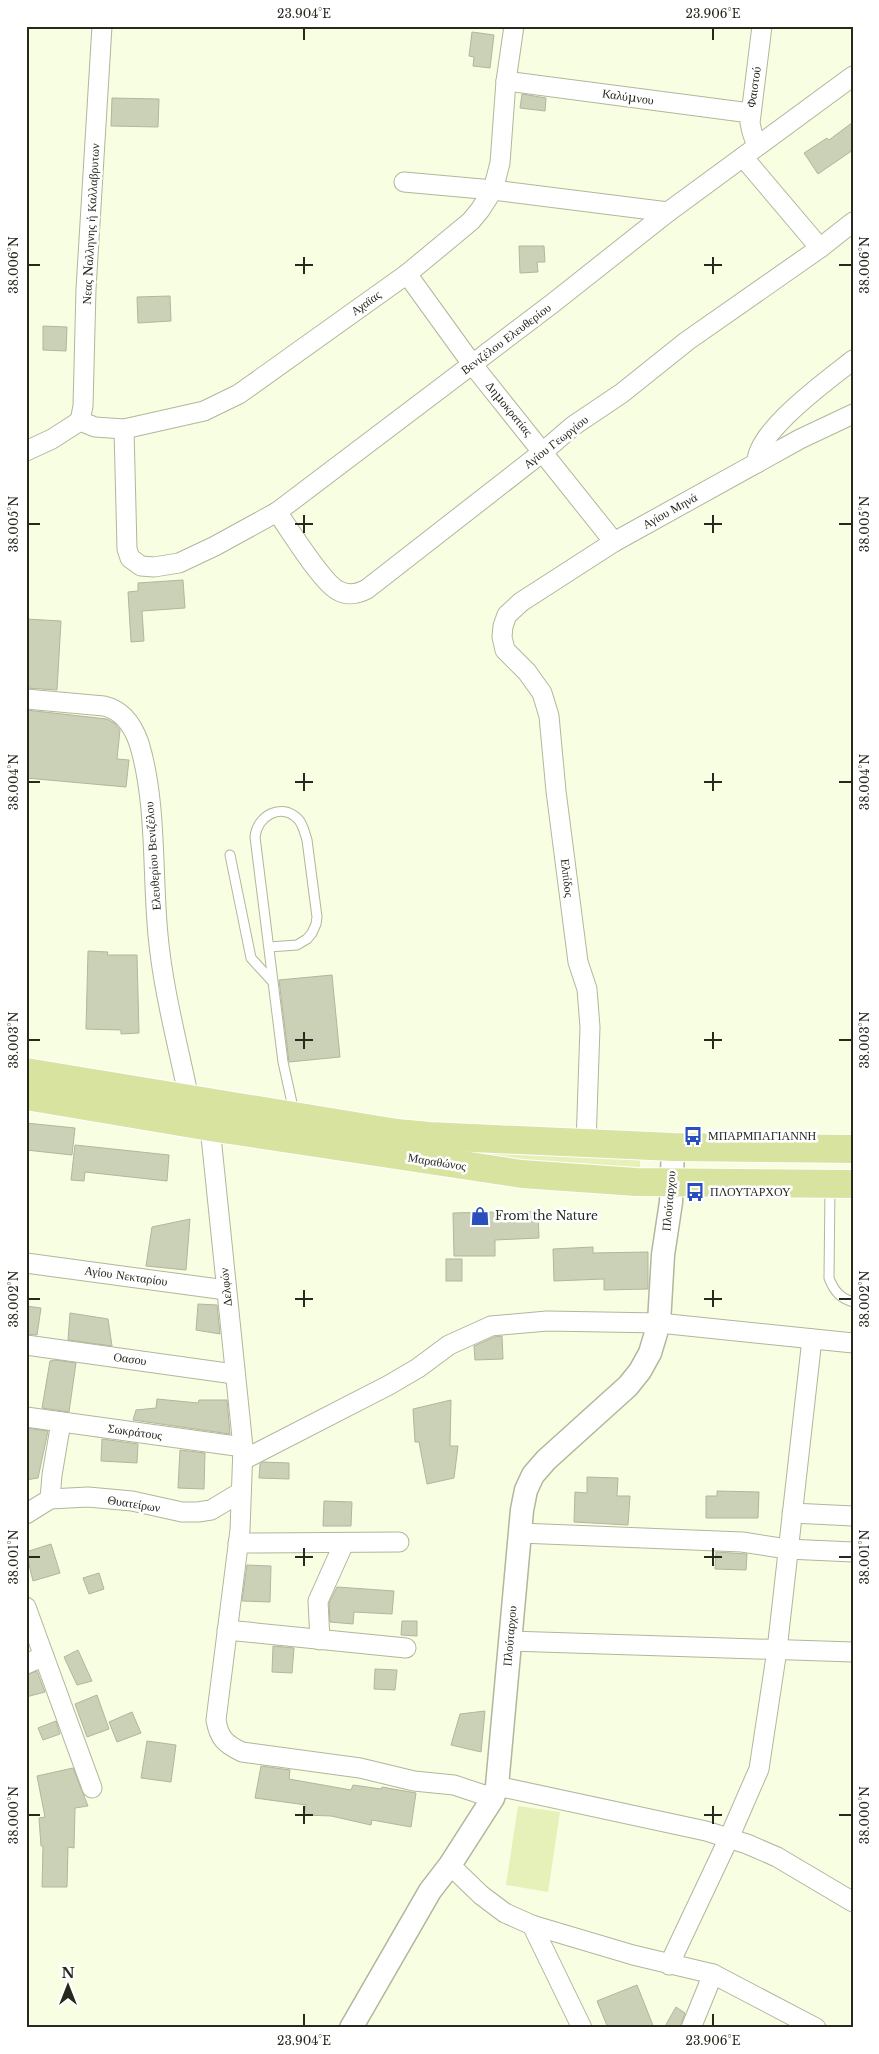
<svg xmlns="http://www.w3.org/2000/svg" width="879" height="2054" viewBox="0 0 879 2054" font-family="'Libre Baskerville',serif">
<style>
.green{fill:#e6f0b9}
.building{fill:#cbd1b6;stroke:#b1b69c}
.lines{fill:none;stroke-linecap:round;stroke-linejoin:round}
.service-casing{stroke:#b1b69c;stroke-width:11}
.minor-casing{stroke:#b1b69c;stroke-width:21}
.tertiary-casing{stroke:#b1b69c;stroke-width:25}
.primary-casing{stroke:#fff;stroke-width:30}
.service{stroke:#fff;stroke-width:9}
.minor{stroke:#fff;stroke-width:19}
.tertiary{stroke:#fff;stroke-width:22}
.primary{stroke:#d9e3a0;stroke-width:28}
.ticks{fill:none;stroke:#27291f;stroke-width:2}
.labels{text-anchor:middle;stroke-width:5;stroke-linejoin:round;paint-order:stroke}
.street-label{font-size:12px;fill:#27291f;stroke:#fff}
.poi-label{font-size:12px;fill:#27291f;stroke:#fff;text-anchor:start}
.neatline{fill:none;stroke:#27291f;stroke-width:2}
.ticks-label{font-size:12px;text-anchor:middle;fill:#27291f}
</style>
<rect width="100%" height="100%" fill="#f8fee2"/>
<g class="green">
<path d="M393,1142L640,1159V1168L585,1170Z"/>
<path d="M518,1806L560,1812L548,1892L506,1885Z"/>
</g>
<g class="building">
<path d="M472,32L494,35L490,68L473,66L474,57L469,56Z"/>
<path d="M522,94L546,98L545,111L520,108Z"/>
<path d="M112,98L159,99L158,127L111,126Z"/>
<path d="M853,122V150L818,174L804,153L827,138L829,140Z"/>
<path d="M519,246H544L545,262H537L538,272L520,273Z"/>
<path d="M170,296L171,321L138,323L137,297Z"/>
<path d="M43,326L67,327L66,351L43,350Z"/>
<path d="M183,580L185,608L142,611L144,641L131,642L128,592L138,591V583Z"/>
<path d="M26,619L61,621L57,690L26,688Z"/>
<path d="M26,710L107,719L114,723L120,730L117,759L129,760L126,787L26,778Z"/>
<path d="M88,951L108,952L107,955H137L139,1033L121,1034V1030L86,1029Z"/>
<path d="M332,975L340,1057L289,1062L279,980Z"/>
<path d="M26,1123L75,1128L72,1155L26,1150Z"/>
<path d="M75,1145L169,1155L167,1181L85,1172L84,1181L71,1180Z"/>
<path d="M495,1212H538L539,1238L495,1240V1256H454L453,1213Z"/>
<path d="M190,1219L186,1270L146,1266L152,1227Z"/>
<path d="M593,1247V1253L648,1252V1289L604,1290V1279L554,1281L553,1249Z"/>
<rect x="446" y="1259" width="16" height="22"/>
<path d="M198,1304L217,1305L220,1334L196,1330Z"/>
<path d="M26,1306L41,1308L37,1335L26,1334Z"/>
<path d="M70,1313L108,1319L112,1346L68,1340Z"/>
<path d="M502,1336L503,1359L475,1360L474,1346L494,1337Z"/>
<path d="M55,1360L76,1363L69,1412L42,1408L50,1361Z"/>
<path d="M157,1399L198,1403L199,1400H227L230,1434L133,1420L136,1410L156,1408Z"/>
<path d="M451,1400L450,1446H458L454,1478L427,1484L419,1442H415L413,1409Z"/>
<path d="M26,1428L48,1431L38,1478L26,1480Z"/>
<path d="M102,1439L138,1444L137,1463L101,1461Z"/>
<path d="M180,1450L205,1453L204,1489L178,1488Z"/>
<path d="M263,1462L289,1463V1479L259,1478L260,1464Z"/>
<path d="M587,1477L618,1478L617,1496H630L628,1525L574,1522L575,1492L587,1493Z"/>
<path d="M717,1491L759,1492L758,1518H706V1496H717Z"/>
<path d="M324,1501L352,1502L351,1526H323Z"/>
<path d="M51,1544L60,1573L33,1581L26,1552Z"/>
<path d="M716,1552L747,1554L746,1570L715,1569Z"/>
<path d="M247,1565L271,1566L270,1602L242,1601Z"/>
<path d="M99,1573L104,1589L89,1594L83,1578Z"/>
<path d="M337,1587L394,1591L392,1614L354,1612L353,1624L330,1622L329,1603Z"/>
<path d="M402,1621H417V1636L401,1635Z"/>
<path d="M273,1646L294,1648L292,1673L272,1672Z"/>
<path d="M78,1650L92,1681L77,1685L64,1657Z"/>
<path d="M375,1669L397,1670L395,1690L374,1689Z"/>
<path d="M37,1671L45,1692L26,1697V1675Z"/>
<path d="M97,1695L109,1729L87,1737L75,1704Z"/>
<path d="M485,1711L481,1752L451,1745L460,1714Z"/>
<path d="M132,1712L141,1733L117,1742L109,1722Z"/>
<path d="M56,1721L60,1734L43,1740L38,1728Z"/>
<path d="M147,1741L176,1745L171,1782L141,1778Z"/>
<path d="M261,1766L290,1770L289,1779L351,1790L353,1785L381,1789L382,1787L416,1793L411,1827L372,1820L371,1825L331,1816L304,1815L306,1805L255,1798Z"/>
<path d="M73,1768L88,1806L75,1808L74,1848L68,1847L67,1887H42L43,1846H41L39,1818L45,1817L37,1776Z"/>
<path d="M637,1985L654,2028H608L597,2001Z"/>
<path d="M676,2007L685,2013L680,2028H664Z"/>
</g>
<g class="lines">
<g class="service-casing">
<g id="service">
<path d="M230,855L251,958L272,981"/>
<path d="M269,947L297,945L307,939L312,933L316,924L317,917L307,840C305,834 303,824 298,819C281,802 257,816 255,837L283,1062L294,1112"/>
<path d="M830,1187L829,1278C834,1291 840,1298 853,1302"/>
</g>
</g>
<g class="minor-casing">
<g id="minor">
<path d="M506,81L750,113"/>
<path d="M757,146L752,132L750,123L762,26"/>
<path d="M743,157L820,248"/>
<path d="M404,182L493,190L668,212"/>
<path d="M407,274L472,364L614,542"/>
<path d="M80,421L83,406L86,289L102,26"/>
<path d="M124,429L127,549L130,558L141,566L154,567L179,563L215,546L277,512L553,303L668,212L853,76"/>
<path d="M26,451L52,439L80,421L95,427L124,429L204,411L239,394L407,274L471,221L480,210L493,190L500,163L506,81L514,26"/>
<path d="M757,463C755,432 829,379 853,360"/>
<path d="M277,512C290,530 321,581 337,590C347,596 358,594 367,589L544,451L573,426L622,393L687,341L820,248L853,222"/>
<path d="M26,699L104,706C122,710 133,726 139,743C157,802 152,873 158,935C163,990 178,1045 189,1099"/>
<path d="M210,1127L243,1447L240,1530L216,1720C219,1738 225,1744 242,1752L360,1768L414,1781L454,1785L493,1798"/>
<path d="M586,1144L590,1027L587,989L578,962L556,791L549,716L542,693L527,672L505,650L502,637L503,626L507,615L521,602L614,542L800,439L853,414"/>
<path d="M26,1263L226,1290"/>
<path d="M26,1345L234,1374"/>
<path d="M26,1417L243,1447"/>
<path d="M243,1460L389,1385L418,1368L449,1345L491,1326L547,1321L659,1323L853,1343"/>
<path d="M50,1499L52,1475L61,1422"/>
<path d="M792,1513L853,1516"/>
<path d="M26,1514L50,1499L88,1497L132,1501L182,1512H198L211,1510L241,1492"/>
<path d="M520,1533L742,1542L787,1549L853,1552"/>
<path d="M238,1543L399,1542"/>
<path d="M26,1607L92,1788"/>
<path d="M227,1630L406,1648"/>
<path d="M320,1640L318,1601L344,1543"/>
<path d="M510,1641L853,1652"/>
<path d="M26,1664L44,1656"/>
<path d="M497,1786L706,1831L747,1844L777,1857L853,1902"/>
<path d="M450,1865L481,1895L505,1913L532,1925L582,2028"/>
<path d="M532,1925L633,1955L713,1974L816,2028"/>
<path d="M669,1965L729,1838L759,1769L777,1650L812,1339"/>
<path d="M691,2028L713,1974"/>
</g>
</g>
<g class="tertiary-casing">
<path id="tertiary" d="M351,2028L430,1891L450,1865L493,1798L497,1786L522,1510L526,1490L533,1475L546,1460L628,1386L640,1371L650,1353L659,1323L663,1255L671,1202L673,1147"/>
</g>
<g class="primary-casing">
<g id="primary">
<path d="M26,1072L397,1133L429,1136L673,1147L853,1149"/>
<path d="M26,1096L210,1127L522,1174L636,1182L853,1184"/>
</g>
</g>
<use href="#service" class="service"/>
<use href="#minor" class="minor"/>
<use href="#tertiary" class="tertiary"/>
<use href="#primary" class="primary"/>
</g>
<path class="ticks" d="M304,28V40M713,28V40M304,257V274M713,257V274M28,265H40M295,265H313M704,265H722M839,265H852M304,515V533M713,515V533M28,524H40M295,524H313M704,524H722M839,524H852M304,773V791M713,773V791M28,782H40M295,782H313M704,782H722M839,782H852M304,1032V1049M713,1032V1049M28,1040H40M295,1040H313M704,1040H722M839,1040H852M304,1290V1307M713,1290V1307M28,1299H40M295,1299H313M704,1299H722M839,1299H852M304,1548V1566M713,1548V1566M28,1557H40M295,1557H313M704,1557H722M839,1557H852M304,1806V1824M713,1806V1824M28,1815H40M295,1815H313M704,1815H722M839,1815H852M304,2014V2026M713,2014V2026"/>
<defs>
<g id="bus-bare" transform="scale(1.5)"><path d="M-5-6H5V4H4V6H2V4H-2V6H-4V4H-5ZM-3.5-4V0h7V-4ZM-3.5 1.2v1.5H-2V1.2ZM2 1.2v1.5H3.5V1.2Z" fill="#2a4ebd" stroke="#fff" stroke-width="2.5" paint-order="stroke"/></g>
<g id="shop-bare" transform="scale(1.5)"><path d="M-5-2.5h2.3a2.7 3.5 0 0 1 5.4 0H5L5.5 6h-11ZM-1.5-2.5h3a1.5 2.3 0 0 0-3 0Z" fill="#2a4ebd" stroke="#fff" stroke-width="2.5" paint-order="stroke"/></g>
</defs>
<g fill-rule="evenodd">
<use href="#bus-bare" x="693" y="1136"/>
<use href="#bus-bare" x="695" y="1192"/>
<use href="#shop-bare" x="480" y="1216"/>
</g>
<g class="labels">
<g class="street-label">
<text transform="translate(754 87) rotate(-82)" y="4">Φαιστού</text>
<text transform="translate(628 97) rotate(8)" y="4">Καλύμνου</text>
<text transform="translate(91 224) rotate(-87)" y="4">Νεας Nαλληνης ή Καλλαβρυτων</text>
<text transform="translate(366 303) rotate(-36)" y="4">Αχαϊας</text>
<text transform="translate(506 339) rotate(-37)" y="4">Βενιζέλου Ελευθερίου</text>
<text transform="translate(509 409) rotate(51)" y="4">Δημοκρατίας</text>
<text transform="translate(556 442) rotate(-38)" y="4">Αγίου Γεωργίου</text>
<text transform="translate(670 511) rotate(-29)" y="4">Αγίου Μηνά</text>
<text transform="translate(153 856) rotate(-94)" y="4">Ελευθερίου Βενιζέλου</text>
<text transform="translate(567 878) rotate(83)" y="4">Ελπίδος</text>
<text transform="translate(437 1162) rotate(9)" y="4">Μαραθώνος</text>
<text transform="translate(669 1201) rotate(-85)" y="4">Πλούταρχου</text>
<text transform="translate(126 1276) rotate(8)" y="4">Αγίου Νεκταρίου</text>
<text transform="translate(226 1287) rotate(-96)" y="4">Δελφών</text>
<text transform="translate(130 1359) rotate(8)" y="4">Οασου</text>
<text transform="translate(135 1432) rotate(8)" y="4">Σωκράτους</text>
<text transform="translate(134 1504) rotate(9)" y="4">Θυατείρων</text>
<text transform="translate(510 1636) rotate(-85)" y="4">Πλούταρχου</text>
</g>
<g class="poi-label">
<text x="708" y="1140">ΜΠΑΡΜΠΑΓΙΑΝΝΗ</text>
<text x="710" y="1196">ΠΛΟΥΤΑΡΧΟΥ</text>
<text x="495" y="1220">From the Nature</text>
</g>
</g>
<rect width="879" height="2054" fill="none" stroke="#ffffff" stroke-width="55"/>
<g transform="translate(68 1986)" stroke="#ffffff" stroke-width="4" paint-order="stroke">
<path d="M0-4L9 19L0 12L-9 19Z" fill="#27291f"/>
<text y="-8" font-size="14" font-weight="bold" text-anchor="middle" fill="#27291f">N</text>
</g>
<rect x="28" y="28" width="824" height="1998" class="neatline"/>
<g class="ticks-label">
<text x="304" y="18">23.904°E</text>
<text x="713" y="18">23.906°E</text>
<text transform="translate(14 265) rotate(-90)" y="4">38.006°N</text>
<text transform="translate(865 265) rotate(-90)" y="4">38.006°N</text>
<text transform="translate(14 524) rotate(-90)" y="4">38.005°N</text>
<text transform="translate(865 524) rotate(-90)" y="4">38.005°N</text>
<text transform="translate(14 782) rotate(-90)" y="4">38.004°N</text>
<text transform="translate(865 782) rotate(-90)" y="4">38.004°N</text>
<text transform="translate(14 1040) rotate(-90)" y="4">38.003°N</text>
<text transform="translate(865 1040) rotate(-90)" y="4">38.003°N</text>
<text transform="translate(14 1299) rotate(-90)" y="4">38.002°N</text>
<text transform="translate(865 1299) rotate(-90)" y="4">38.002°N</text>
<text transform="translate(14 1557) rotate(-90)" y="4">38.001°N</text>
<text transform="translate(865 1557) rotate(-90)" y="4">38.001°N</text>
<text transform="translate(14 1815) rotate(-90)" y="4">38.000°N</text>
<text transform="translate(865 1815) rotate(-90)" y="4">38.000°N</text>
<text x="304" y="2045">23.904°E</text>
<text x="713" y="2045">23.906°E</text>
</g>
</svg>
